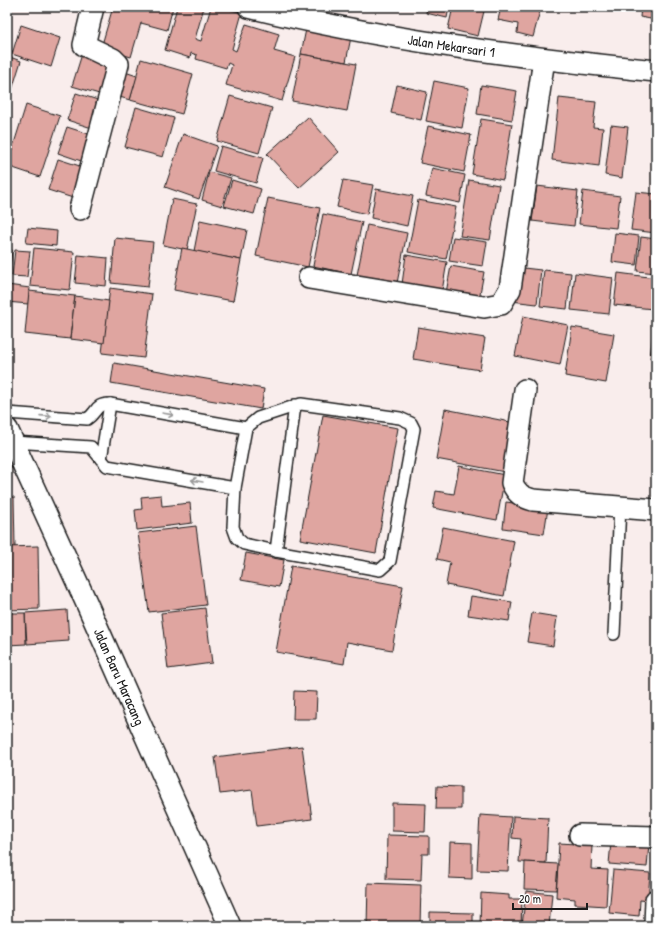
<svg xmlns="http://www.w3.org/2000/svg" width="663" height="933" viewBox="0 0 663 933" font-family="'Patrick Hand',sans-serif">
<style>
.building{fill:#dfa5a0;stroke:#1c1c1c}
.lines{fill:none;stroke-linecap:round;stroke-linejoin:round}
.lane-casing{stroke:#1c1c1c;stroke-width:14}
.street-casing{stroke:#1c1c1c;stroke-width:24}
.lane{stroke:#fff;stroke-width:11}
.street{stroke:#fff;stroke-width:21}
.oneway{stroke:#999}
.labels{text-anchor:middle;stroke-width:4;stroke-linejoin:round;paint-order:stroke}
.street-label{font-size:14px;fill:#1c1c1c;stroke:#fff}
</style>
<rect width="100%" height="100%" fill="#f9edec"/>
<filter id="ink" filterUnits="userSpaceOnUse"><feTurbulence type="fractalNoise" baseFrequency=".025" numOctaves="2"/><feDisplacementMap in="SourceGraphic" scale="8" xChannelSelector="R" yChannelSelector="G"/><feConvolveMatrix kernelMatrix="1 2 1 2 8 2 1 2 1" color-interpolation-filters="sRGB"/></filter>
<g filter="url(#ink)">
<g class="building">
<path d="M113,7H173L167,30L141,23L131,57L101,48Z"/>
<path d="M177,7H204L195,39L201,41L211,7H221L242,13L232,49L236,51L246,24L279,34L274,51L295,57L282,101L226,85L232,65L228,63L226,68L196,59L197,55L191,53L190,58L165,50Z"/>
<path d="M427,7H449L447,18L426,13Z"/>
<path d="M453,7H485L478,36L448,29Z"/>
<path d="M501,7H541L533,37L517,33L518,24L498,20Z"/>
<path d="M641,7H656V20L640,17Z"/>
<path d="M21,25L60,38L51,67L12,54Z"/>
<path d="M306,29L351,37L346,62L301,54Z"/>
<path d="M82,54L116,65L106,96L72,86Z"/>
<path d="M301,54L356,64L347,111L292,101Z"/>
<path d="M7,56L21,61L11,93L7,92Z"/>
<path d="M141,59L193,74L182,114L130,100Z"/>
<path d="M122,71L137,76L130,100L116,96Z"/>
<path d="M434,81L469,88L462,128L426,121Z"/>
<path d="M397,85L427,92L421,120L391,113Z"/>
<path d="M481,85L517,91L512,120L477,114Z"/>
<path d="M76,93L104,102L95,129L67,120Z"/>
<path d="M230,96L272,108L259,153L217,141Z"/>
<path d="M559,98L596,102L593,127L603,128L599,166L552,160Z"/>
<path d="M26,105L60,116L40,177L7,166Z"/>
<path d="M136,107L174,118L163,157L125,147Z"/>
<path d="M308,117L339,152L299,188L267,154Z"/>
<path d="M481,119L512,124L503,180L472,174Z"/>
<path d="M611,125L628,127L622,178L605,175Z"/>
<path d="M428,126L471,135L464,172L420,163Z"/>
<path d="M67,127L95,136L87,163L58,153Z"/>
<path d="M183,134L217,146L199,199L165,187Z"/>
<path d="M221,146L263,158L256,183L214,171Z"/>
<path d="M58,159L86,168L76,199L48,190Z"/>
<path d="M432,168L465,175L460,203L426,196Z"/>
<path d="M209,172L231,178L222,206L202,200Z"/>
<path d="M232,180L261,189L254,214L224,206Z"/>
<path d="M343,180L373,185L367,214L337,207Z"/>
<path d="M469,180L499,185L490,240L460,236Z"/>
<path d="M537,186L578,191L574,226L532,221Z"/>
<path d="M376,189L413,196L407,226L371,218Z"/>
<path d="M583,191L620,196L616,228L579,224Z"/>
<path d="M636,192L656,194V233L631,230Z"/>
<path d="M268,198L320,208L308,267L256,256Z"/>
<path d="M172,199L197,204L187,250L163,245Z"/>
<path d="M418,200L456,207L446,259L408,252Z"/>
<path d="M323,214L362,222L351,274L313,266Z"/>
<path d="M200,220L247,230L241,260L194,251Z"/>
<path d="M367,225L407,233L397,283L357,275Z"/>
<path d="M28,228L57,231L56,246L26,243Z"/>
<path d="M615,233L639,236L636,265L612,262Z"/>
<path d="M453,237L487,242L483,266L449,261Z"/>
<path d="M641,237L656,239V273L637,271Z"/>
<path d="M115,238L153,242L148,287L111,283Z"/>
<path d="M34,248L74,252L70,290L30,286Z"/>
<path d="M182,248L241,260L233,301L174,290Z"/>
<path d="M7,250H12L9,280H7Z"/>
<path d="M15,250L30,251L27,277L12,276Z"/>
<path d="M78,255L108,258L106,286L75,283Z"/>
<path d="M406,255L447,262L442,291L402,284Z"/>
<path d="M451,266L484,272L479,299L446,293Z"/>
<path d="M515,267L541,270L537,304L511,301Z"/>
<path d="M544,270L571,273L567,309L540,306Z"/>
<path d="M575,273L613,278L609,314L571,310Z"/>
<path d="M618,273L656,278L653,309L614,305Z"/>
<path d="M7,285L30,288L28,304L7,302Z"/>
<path d="M110,288L152,294L144,358L102,353Z"/>
<path d="M29,291L75,296L70,339L25,334Z"/>
<path d="M75,296L109,301L104,343L70,339Z"/>
<path d="M523,316L568,325L560,365L515,356Z"/>
<path d="M655,316H656V359L650,358Z"/>
<path d="M418,327L485,338L480,370L413,359Z"/>
<path d="M572,327L614,334L606,383L565,376Z"/>
<path d="M114,363L264,389L261,409L111,383Z"/>
<path d="M445,409L515,423L505,472L436,459Z"/>
<path d="M323,415L398,428L376,553L300,539Z"/>
<path d="M459,466L505,475L497,520L433,508L436,491L454,494Z"/>
<path d="M161,495L162,506L190,503L192,523L137,530L135,510L142,509L141,497Z"/>
<path d="M7,497H14L15,547H7Z"/>
<path d="M506,502L548,508L544,534L503,528Z"/>
<path d="M196,526L206,605L149,612L138,533Z"/>
<path d="M443,527L514,541L504,596L446,585L450,562L437,559Z"/>
<path d="M38,546L39,609L7,610V547Z"/>
<path d="M246,553L284,560L279,587L241,580Z"/>
<path d="M291,566L403,586L392,650L347,642L344,664L276,652Z"/>
<path d="M471,596L512,602L509,621L468,615Z"/>
<path d="M205,608L212,663L168,669L161,613Z"/>
<path d="M67,610L69,641L27,644L25,613Z"/>
<path d="M7,613H25L26,644L7,645Z"/>
<path d="M532,613L557,617L553,646L527,642Z"/>
<path d="M294,691L317,692L316,719H293Z"/>
<path d="M302,746L312,819L257,826L252,790L220,794L215,757Z"/>
<path d="M437,786L461,787V809H436Z"/>
<path d="M392,803L426,804L425,832L392,831Z"/>
<path d="M480,815L511,817L508,871L477,870Z"/>
<path d="M513,816L548,818L546,863L519,862L521,839L512,838Z"/>
<path d="M387,835L429,836V854H422L421,880L386,879Z"/>
<path d="M450,842L472,843V879L449,878Z"/>
<path d="M611,842L649,844L647,867L609,864Z"/>
<path d="M559,843L592,845L591,869L608,870L606,906L575,904V899L556,897Z"/>
<path d="M525,862L558,864L556,890L524,889Z"/>
<path d="M613,870L650,873L648,901L640,900L639,916L609,913Z"/>
<path d="M368,883L421,885L420,926H367Z"/>
<path d="M526,891L552,894L549,926H522Z"/>
<path d="M481,893L509,895V899H522L521,926H480Z"/>
<path d="M430,912L473,913V926H430Z"/>
</g>
<g class="lines">
<g class="lane-casing">
<g id="lane">
<path d="M301,404L400,418L411,423L414,429L390,561L380,570L276,551L244,544L237,538L233,527L235,488L246,428L258,418Z"/>
<path d="M7,413L87,419C98,412 94,404 110,404L246,428"/>
<path d="M13,442L91,447L107,466L235,488"/>
<path d="M101,459L110,404"/>
<path d="M276,551L295,405"/>
<path d="M614,634L620,506"/>
</g>
</g>
<g class="street-casing">
<g id="street">
<path id="s1" d="M249,7C382,40 520,57 656,71"/>
<path d="M80,209L118,64L113,59L84,45L93,7"/>
<path d="M309,278L484,307L501,304L510,289L544,59"/>
<path d="M525,390L512,483C517,494 522,497 533,500L656,510"/>
<path id="s2" d="M7,429L87,604L230,926"/>
<path d="M580,835L656,837"/>
<path d="M655,925L656,900"/>
</g>
</g>
<use href="#lane" class="lane"/>
<use href="#street" class="street"/>
</g>
<defs><path id="oneway-shaft" d="M-6 0H5M1.5-3L5.5 0L1.5 3" fill="none" stroke-width="1.6" stroke-linecap="round" stroke-linejoin="round"/></defs>
<g class="oneway">
<use href="#oneway-shaft" transform="translate(168 414) rotate(10)"/>
<use href="#oneway-shaft" transform="translate(46 416) rotate(4)"/>
<use href="#oneway-shaft" transform="translate(197 481) rotate(-170)"/>
</g>
</g>
<g class="labels">
<g class="street-label">
<text dy="5" stroke="none"><textPath href="#s1" startOffset="206">Jalan Mekarsari 1</textPath></text>
<text dy="5" stroke="none"><textPath href="#s2" startOffset="272">Jalan Baru Maracang</textPath></text>
</g>
</g>
<rect width="663" height="933" fill="none" stroke="#fff" stroke-width="24"/>
<rect x="12" y="12" width="639" height="909" fill="none" stroke="#1c1c1c" stroke-width="1.5" filter="url(#ink)"/>
<path d="M513 903v6h74v-6" fill="none" stroke="#1c1c1c" stroke-width="2"/>
<text x="519" y="903" font-size="12" fill="#1c1c1c" stroke="#ffffff" stroke-width="3" paint-order="stroke">20 m</text>
</svg>
